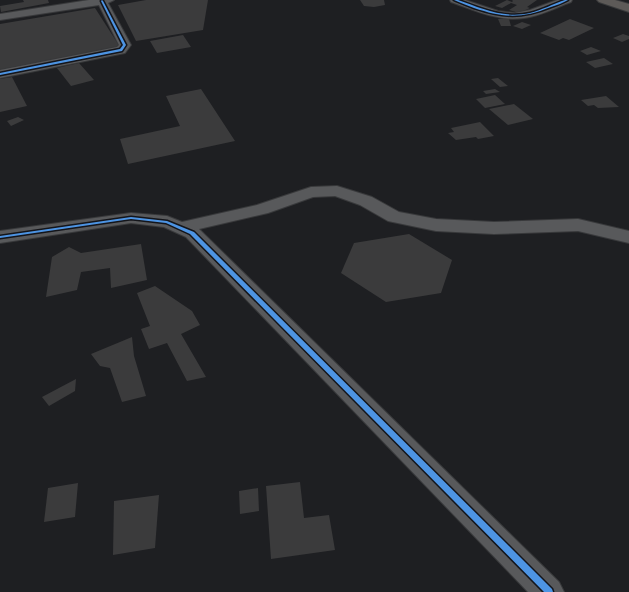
<svg xmlns="http://www.w3.org/2000/svg" width="629" height="592" viewBox="0 0 629 592" font-family="'Exo 2',sans-serif">
<style>
.building{fill:#3b3b3c}
.lines{fill:none;stroke-linecap:round;stroke-linejoin:round}
.minor-casing{stroke:#38393b;stroke-width:2}
.major-casing{stroke:#38393b;stroke-width:2}
.minor{fill:#58595b;fill-rule:evenodd}
.major{fill:#5d5a58;fill-rule:evenodd}
.cycleway-casing{stroke:#14151a;stroke-width:3}
.cycleway{fill:#4d94e3;fill-rule:evenodd}
</style>
<rect width="100%" height="100%" fill="#1e1f22"/>
<g class="building">
<path d="M23,0H48L49,3L1,12L0,6L24,2Z"/>
<path d="M146,0H208L203,30L136,41L118,5Z"/>
<path d="M360,0H384L385,5L374,7L364,6Z"/>
<path d="M507,0L512,2L513,1L512,0H537L527,7L530,8L519,13L509,10L517,5L511,3L502,8L495,6Z"/>
<path d="M95,8L120,47L0,70V24Z"/>
<path d="M498,19H509L511,26H501Z"/>
<path d="M570,19L594,28L569,40L563,38L559,40L540,33Z"/>
<path d="M522,22L531,25L522,29L513,26Z"/>
<path d="M623,34L629,36V39L622,42L613,38Z"/>
<path d="M183,35L191,47L157,53L150,41Z"/>
<path d="M591,47L601,51L587,55L580,51Z"/>
<path d="M604,58L613,64L595,68L586,62Z"/>
<path d="M79,63L94,80L71,86L57,68Z"/>
<path d="M12,77L27,106L0,112V79Z"/>
<path d="M498,78L508,86L500,87L491,79Z"/>
<path d="M201,89L235,141L128,164L120,139L180,126L166,96Z"/>
<path d="M495,89L500,92L486,94L483,91Z"/>
<path d="M495,95L505,104L485,108L476,99Z"/>
<path d="M606,96L619,107L598,108L594,105L588,106L581,100Z"/>
<path d="M514,104L533,119L508,125L489,109Z"/>
<path d="M18,117L24,120L11,126L7,121Z"/>
<path d="M480,122L494,136L478,139L476,137L456,140L448,133L454,132L451,128Z"/>
<path d="M409,234L452,260L441,293L386,302L341,273L354,243Z"/>
<path d="M141,244L147,280L111,288L110,268L81,272L77,290L46,297L52,257L69,247L81,253Z"/>
<path d="M155,286L192,311L200,325L181,334L206,377L187,381L167,343L149,349L141,329L150,326L137,293Z"/>
<path d="M132,337L134,356L146,396L122,402L110,368L100,366L91,354Z"/>
<path d="M76,379L75,391L49,406L42,397Z"/>
<path d="M300,482L304,518L329,515L335,550L271,559L266,486Z"/>
<path d="M78,483L75,517L44,522L48,488Z"/>
<path d="M258,488L259,511L240,514L239,491Z"/>
<path d="M159,495L155,548L113,555L114,501Z"/>
</g>
<g class="lines">
<g class="minor-casing">
<g id="minor">
<path d="M89,0H114L108,3L131,45L125,53L0,78V70L117,47L119,45L99,5L0,20V14Z"/>
<path d="M450,0H465L498,11L515,13L530,10L557,0H572L571,2C555,8 540,16 524,18C499,22 474,10 451,2Z"/>
<path d="M337,186L372,197L399,212L436,219L494,222L578,219L629,231V243L578,231L494,234L436,231L388,221L360,205L335,196L313,197L268,213L199,229L559,582L564,592H528L186,237L164,227L131,223L0,243V231L131,213L167,216L182,222L257,205L311,187Z"/>
</g>
</g>
<g class="major-casing">
<path id="major" d="M597,0H615L629,4V12L599,2Z"/>
</g>
<use href="#minor" class="minor"/>
<use href="#major" class="major"/>
<g class="cycleway-casing">
<g id="cycleway">
<path d="M102,0L103,1L126,45L122,51L0,75V73L120,49L123,45L101,1Z"/>
<path d="M454,0H458C481,8 504,19 530,13C542,10 553,4 565,0H568C563,3 557,5 551,7C521,19 504,18 474,8C467,5 460,3 454,0Z"/>
<path d="M131,217L167,221L194,232L552,589L553,592H544L190,234L166,223L131,219L0,238V236Z"/>
</g>
</g>
<use href="#cycleway" class="cycleway"/>
</g>
</svg>
